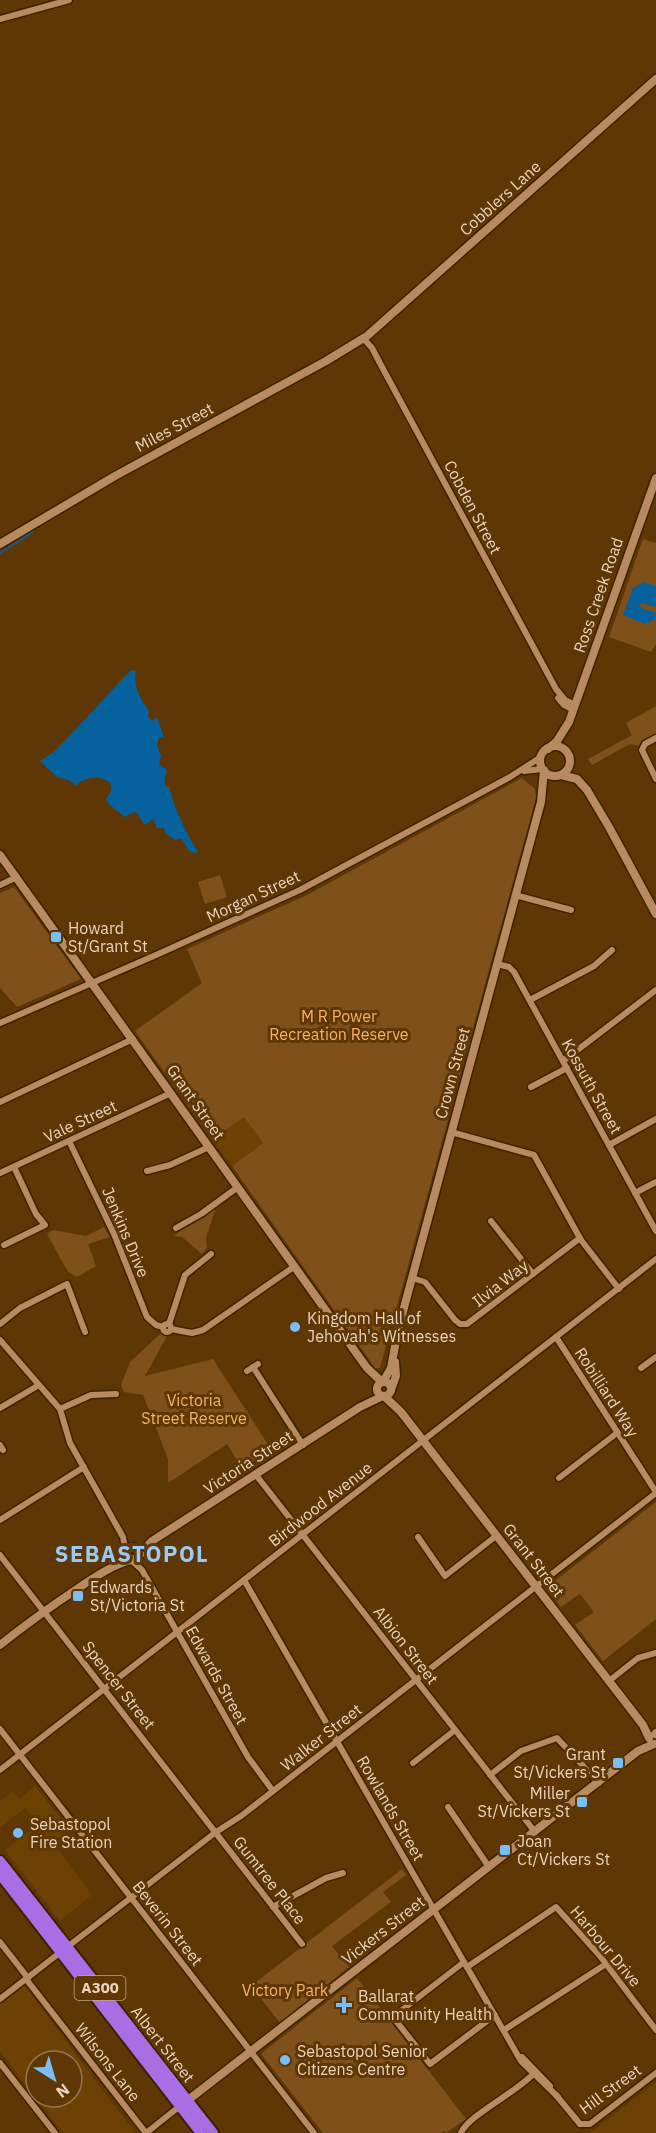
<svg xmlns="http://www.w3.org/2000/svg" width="656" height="2133" viewBox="0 0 656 2133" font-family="'IBM Plex Sans',sans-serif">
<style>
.built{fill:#6d4004;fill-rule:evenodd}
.green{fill:#7f501a}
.water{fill:#05629d}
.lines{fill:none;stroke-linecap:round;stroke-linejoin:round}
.stream{stroke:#05629d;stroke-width:1.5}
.street-casing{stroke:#3d2000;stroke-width:9}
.secondary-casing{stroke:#3d2000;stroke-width:11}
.highway-casing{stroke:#3d2000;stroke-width:14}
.street{stroke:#b78a5f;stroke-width:6}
.secondary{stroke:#b78a5f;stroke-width:8}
.highway{stroke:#a96ee4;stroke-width:10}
.poi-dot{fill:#7abef8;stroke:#5e3705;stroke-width:2}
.labels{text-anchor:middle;stroke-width:6;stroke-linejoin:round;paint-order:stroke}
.shield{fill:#5e3705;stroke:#c1a586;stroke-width:1.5}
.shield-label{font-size:15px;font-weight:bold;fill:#ecd4be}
.street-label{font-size:16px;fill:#ecd4be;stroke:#5e3705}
.poi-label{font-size:16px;fill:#ecd4be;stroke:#5e3705;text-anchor:start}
.park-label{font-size:16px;fill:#f6b169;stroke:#5e3705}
.district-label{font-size:22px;font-weight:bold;letter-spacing:1.5px;fill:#99caf5;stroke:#5e3705}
</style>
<rect width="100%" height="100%" fill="#5e3705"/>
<g class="built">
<path d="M244,1116L263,1143L232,1166L212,1139Z"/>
<path d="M35,1786L72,1833L56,1846L92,1895L60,1921L5,1850L37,1826L32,1816L25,1808L0,1828V1801L13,1791L19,1799Z"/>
<path d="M24,1985L135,2133H63L0,2051V2004ZM36,2061H72V2097H36Z"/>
<path d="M656,2082V2133H590Z"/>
</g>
<g class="green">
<path d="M643,539L656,543V644L651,652L609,637Z"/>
<path d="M656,706V734L642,742L639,746L630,744L592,765L588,759L632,735L626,723Z"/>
<path d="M522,778L535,789L536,798L380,1368H375L232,1166L263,1143L244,1117L212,1139L135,1031L202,983L187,949L307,895Z"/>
<path d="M220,875L227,897L205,904L198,882Z"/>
<path d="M14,887L81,979L17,1007L0,988V893Z"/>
<path d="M214,1207L215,1210L206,1238L207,1248L202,1254L182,1237L174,1236L186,1226Z"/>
<path d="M104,1227L110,1237L88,1244L96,1266L77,1277L68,1272L47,1234L53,1230L86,1236Z"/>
<path d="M161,1333L167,1336L145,1376L213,1359L274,1454L245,1473L227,1444L168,1483V1459L143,1395L124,1392L121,1385L130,1362Z"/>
<path d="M656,1502V1619L603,1661L575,1625L594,1612L580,1594L561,1607L546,1588Z"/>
<path d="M402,1869L406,1875L383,1892L391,1902L332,1946L349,1967L280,2023L251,1986Z"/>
<path d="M357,1978L466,2119L446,2133L444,2131L441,2133H323L262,2055L263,2052Z"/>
</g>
<g class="water">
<path d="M644,582L656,586V607L642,603L639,604L641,608L656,613L655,619L645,624L623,615L633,588Z"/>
<path d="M131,670L136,671C133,689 140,696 149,711L148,717L152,721L157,717L164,737L159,738L157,745L161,756L159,764L167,770C165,776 163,781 166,787H170C169,797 191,844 198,851L197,854L189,851L181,838L175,840L165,833L164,828H157L153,819L145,825L136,812L129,814L126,817L123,816L108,803L106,799C108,796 110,794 111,790C114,775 85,774 76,786L69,780L57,777L40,761L55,751Z"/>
</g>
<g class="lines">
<path class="stream" d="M0,553L33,532"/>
<g class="street-casing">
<g id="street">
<path d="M0,19L69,0"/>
<path d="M364,339L372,348L382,367L556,689L565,700L575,705"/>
<path d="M558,698L564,705L573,710"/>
<path d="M656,738L645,744L642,750L656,779"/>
<path d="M524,771L543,769"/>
<path d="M0,885L17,877"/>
<path d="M515,895L571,910"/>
<path d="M497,964L509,967L514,972L656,1231"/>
<path d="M530,1000L594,966L612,950"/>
<path d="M0,1023L156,955L300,890L510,777L541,757"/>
<path d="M563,1061L656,990"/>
<path d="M531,1087L567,1068"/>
<path d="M0,1102L133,1039"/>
<path d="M451,1132L534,1155L581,1240L619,1289"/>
<path d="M69,1141L114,1234L147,1317L156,1325L163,1327"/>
<path d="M609,1145L656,1119"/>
<path d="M147,1171L170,1165L209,1147"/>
<path d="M0,1173L171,1093"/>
<path d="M635,1193L656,1182"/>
<path d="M491,1221L533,1274"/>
<path d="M176,1228L201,1214L238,1187"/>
<path d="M4,1245L45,1225L36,1214L14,1167"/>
<path d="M412,1278L425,1282L455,1320L460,1324H467L580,1238"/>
<circle cx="167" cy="1328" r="4"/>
<path d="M0,1324L20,1308L67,1284L85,1332"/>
<path d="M169,1324L185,1275L211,1254"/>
<path d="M171,1329L192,1333L203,1330L295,1266"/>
<path d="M556,1337L656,1492"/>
<path d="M0,1340L60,1409L70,1443L123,1537L126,1552"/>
<path d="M253,1367L303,1445"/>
<path d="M641,1368L656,1357"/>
<path d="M247,1371L258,1364"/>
<path d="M0,1408L39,1385"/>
<path d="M60,1409L91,1395L116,1394"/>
<path d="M0,1445L3,1450"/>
<path d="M256,1475L535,1832"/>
<path d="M559,1478L617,1433"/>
<path d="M0,1520L84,1467"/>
<path d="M418,1537L445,1576L496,1536"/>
<path d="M0,1555L302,1944"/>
<path d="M131,1560L142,1570L248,1757L273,1791"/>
<path d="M244,1580L521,2061L558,2097"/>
<path d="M609,1681L638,1658L656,1653"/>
<path d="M0,1729L314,2133"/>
<path d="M413,1763L455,1730"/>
<path d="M0,1770L656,1259"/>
<path d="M490,1775L521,1751L557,1738L599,1783"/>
<path d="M448,1807L489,1867"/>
<path d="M273,1907L326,1878L343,1873"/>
<path d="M0,1942L28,1978"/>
<path d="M464,1962L393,2017L430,2064L495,2015"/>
<path d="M467,1967L556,1907L600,1956L656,2030"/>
<path d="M26,1979L146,2133"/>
<path d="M0,1999L216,1832L241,1816L656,1493"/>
<path d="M504,2030L606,1964"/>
<path d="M522,2057L550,2086"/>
<path d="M0,2063L55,2133"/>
<path d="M556,2095L580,2124"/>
<path d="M580,2124H590L656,2073"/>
<path d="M146,2133L180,2106"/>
<path d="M461,2133C467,2116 519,2091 534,2073"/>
</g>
</g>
<g class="secondary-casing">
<g id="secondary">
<path d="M0,544L115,476L326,361L367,336L656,79"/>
<circle cx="555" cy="761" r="15"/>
<path d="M548,749L557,741L569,722L656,478"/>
<path d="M561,775L577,779L587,790L609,827L656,914"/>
<path d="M0,855L367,1368L382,1382"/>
<circle cx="384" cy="1389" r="7"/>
<path d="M383,1382L391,1368L398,1330L412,1278L541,802L544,770"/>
<path d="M391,1390L396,1376L395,1362"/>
<path d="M384,1396L401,1412L643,1725L649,1738"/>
<path d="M139,1556L138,1551L134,1547L129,1548L126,1552L129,1559H136L152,1541L360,1407L383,1396"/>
<path d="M0,1645C25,1625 50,1607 77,1589C94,1578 110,1566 131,1560"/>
<path d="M655,1734L656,1733"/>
<path d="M183,2104L638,1751L654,1744"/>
</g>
</g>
<g class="highway-casing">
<g id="highway">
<path d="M0,1861L213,2133"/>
<path d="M0,1874L201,2133"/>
</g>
</g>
<use href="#street" class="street"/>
<use href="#secondary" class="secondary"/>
<use href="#highway" class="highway"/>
</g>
<g class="poi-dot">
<rect x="50" y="931" width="12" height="12" rx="3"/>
<circle cx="295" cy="1327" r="6"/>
<rect x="72" y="1590" width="12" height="12" rx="3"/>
<rect x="612" y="1757" width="12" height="12" rx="3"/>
<rect x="576" y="1796" width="12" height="12" rx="3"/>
<circle cx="18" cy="1833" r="6"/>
<rect x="499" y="1844" width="12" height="12" rx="3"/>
<path d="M341 1996h6v6h6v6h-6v6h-6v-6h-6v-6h6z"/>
<circle cx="285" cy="2060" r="6"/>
</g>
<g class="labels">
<rect class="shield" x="74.5" y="1976" width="51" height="24" rx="4.5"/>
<g class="shield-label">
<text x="100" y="1993">A300</text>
</g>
<g class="street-label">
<text transform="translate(500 198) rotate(-42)" y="6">Cobblers Lane</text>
<text transform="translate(174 427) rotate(-28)" y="6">Miles Street</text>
<text transform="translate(473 507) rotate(62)" y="6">Cobden Street</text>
<text transform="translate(598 595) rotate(-71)" y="6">Ross Creek Road</text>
<text transform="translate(253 896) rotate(-25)" y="6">Morgan Street</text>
<text transform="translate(452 1073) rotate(-75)" y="6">Crown Street</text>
<text transform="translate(592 1086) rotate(61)" y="6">Kossuth Street</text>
<text transform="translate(196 1102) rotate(55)" y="6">Grant Street</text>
<text transform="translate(80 1121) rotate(-25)" y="6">Vale Street</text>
<text transform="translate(126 1232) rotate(67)" y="6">Jenkins Drive</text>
<text transform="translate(500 1283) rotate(-38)" y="6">Ilvia Way</text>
<text transform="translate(607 1392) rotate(57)" y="6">Robilliard Way</text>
<text transform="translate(248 1462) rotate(-33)" y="6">Victoria Street</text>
<text transform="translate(320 1504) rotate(-38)" y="6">Birdwood Avenue</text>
<text transform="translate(534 1560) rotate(52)" y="6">Grant Street</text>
<text transform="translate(406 1645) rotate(52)" y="6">Albion Street</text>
<text transform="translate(217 1675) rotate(61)" y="6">Edwards Street</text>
<text transform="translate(119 1685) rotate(52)" y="6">Spencer Street</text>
<text transform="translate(321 1737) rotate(-38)" y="6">Walker Street</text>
<text transform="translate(391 1808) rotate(60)" y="6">Rowlands Street</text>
<text transform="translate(270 1880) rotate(52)" y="6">Gumtree Place</text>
<text transform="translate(168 1923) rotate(52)" y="6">Beverin Street</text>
<text transform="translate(383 1930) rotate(-38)" y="6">Vickers Street</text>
<text transform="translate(606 1946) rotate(50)" y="6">Harbour Drive</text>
<text transform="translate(163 2044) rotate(52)" y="6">Albert Street</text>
<text transform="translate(108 2062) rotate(52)" y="6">Wilsons Lane</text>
<text transform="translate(610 2089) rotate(-36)" y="6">Hill Street</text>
</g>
<g class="poi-label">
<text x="68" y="934">Howard<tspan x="68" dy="18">St/Grant St</tspan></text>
<text x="307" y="1324">Kingdom Hall of<tspan x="307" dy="18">Jehovah's Witnesses</tspan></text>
<text x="90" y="1593">Edwards<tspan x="90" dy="18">St/Victoria St</tspan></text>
<text x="606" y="1760" text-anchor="end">Grant<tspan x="606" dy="18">St/Vickers St</tspan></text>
<text x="570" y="1799" text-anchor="end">Miller<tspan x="570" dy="18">St/Vickers St</tspan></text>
<text x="30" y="1830">Sebastopol<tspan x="30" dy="18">Fire Station</tspan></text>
<text x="517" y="1847">Joan<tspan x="517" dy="18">Ct/Vickers St</tspan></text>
<text x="358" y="2002">Ballarat<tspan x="358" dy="18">Community Health</tspan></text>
<text x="297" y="2057">Sebastopol Senior<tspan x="297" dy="18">Citizens Centre</tspan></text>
</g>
<g class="park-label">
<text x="339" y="1022">M R Power<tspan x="339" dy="18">Recreation Reserve</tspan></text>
<text x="194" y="1406">Victoria<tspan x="194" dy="18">Street Reserve</tspan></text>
<text x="285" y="1996">Victory Park</text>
</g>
<g class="district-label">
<text x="132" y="1562">SEBASTOPOL</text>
</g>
</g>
<g transform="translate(54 2079) rotate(143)"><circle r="28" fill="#5e3705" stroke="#97764f" stroke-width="1.5"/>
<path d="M0-4.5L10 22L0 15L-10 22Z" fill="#7abef8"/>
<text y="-9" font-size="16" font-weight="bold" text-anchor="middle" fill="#ecd4be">N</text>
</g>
</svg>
